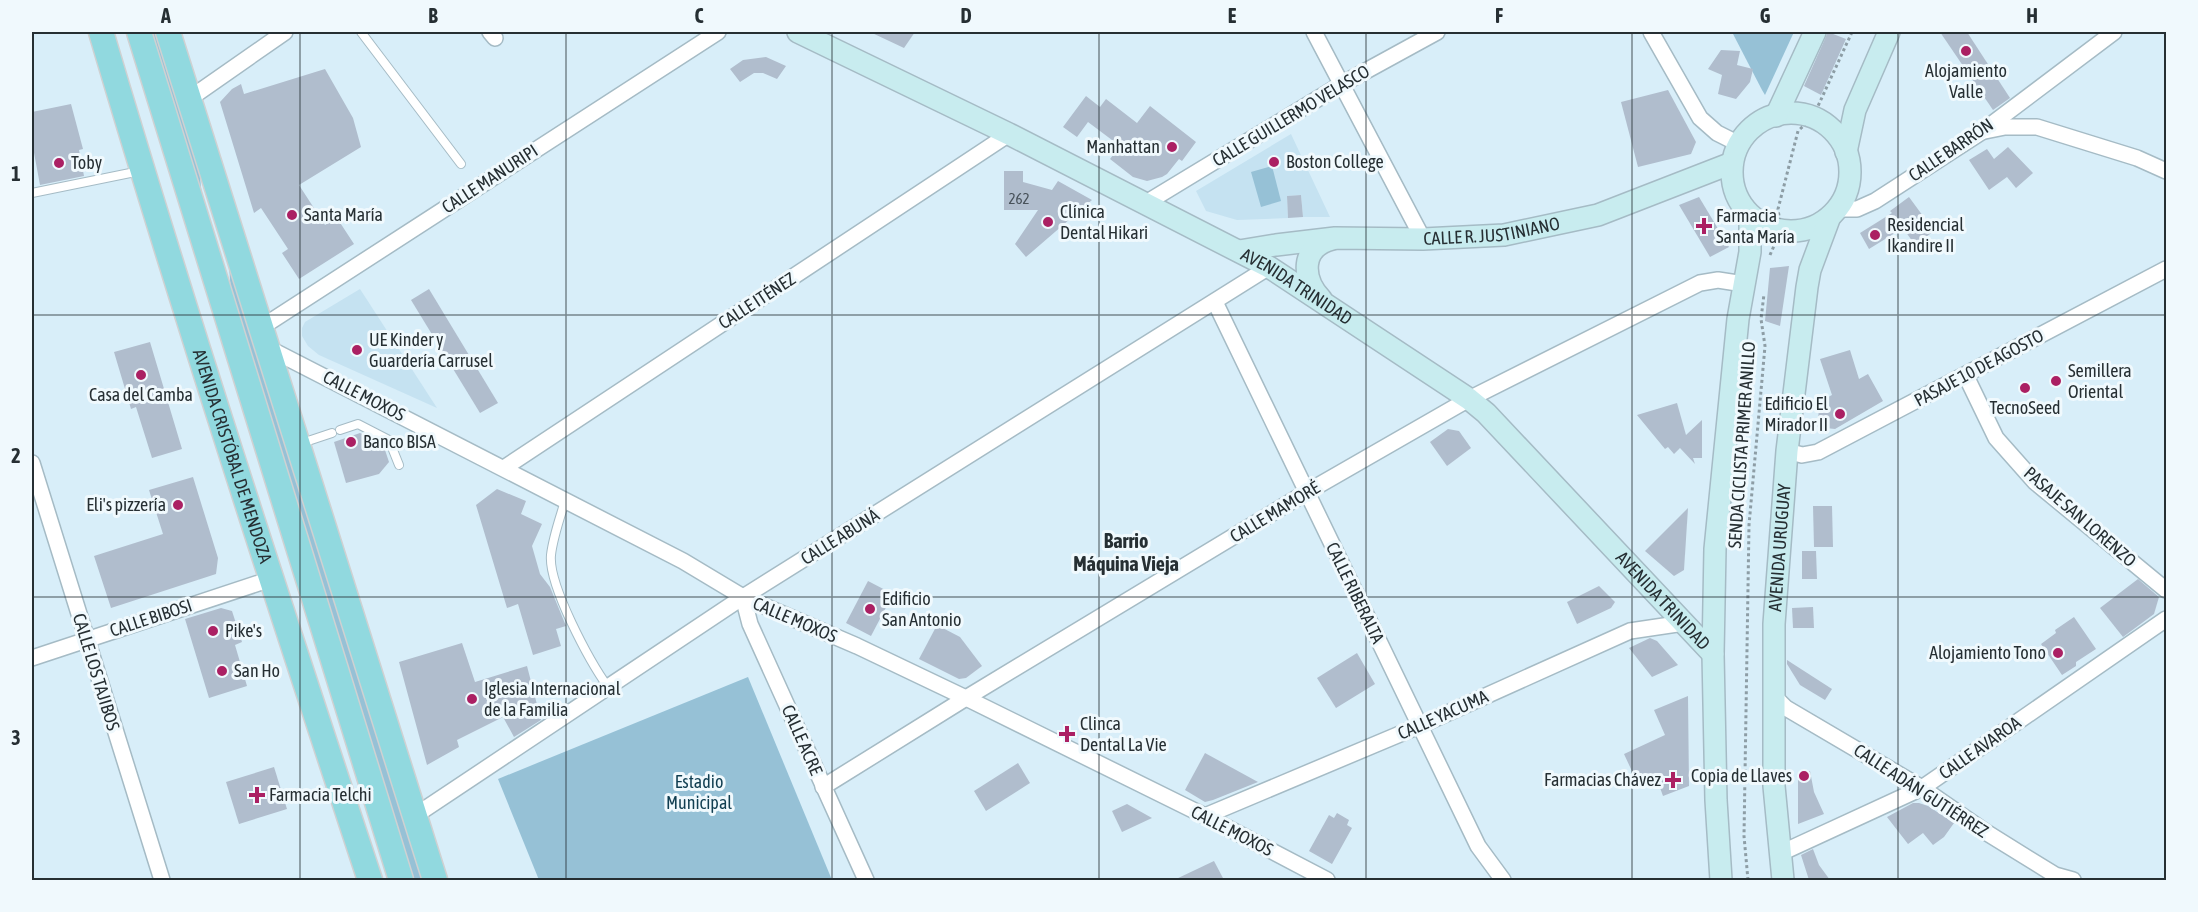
<svg xmlns="http://www.w3.org/2000/svg" width="2198" height="912" viewBox="0 0 2198 912" font-family="'Asap Condensed',sans-serif">
<style>
.built{fill:#c5e2f1}
.green{fill:#96c1d6}
.building{fill:#b0bdcd}
.lines{fill:none;stroke-linecap:round;stroke-linejoin:round}
.lane-casing{stroke:#a5bbc5;stroke-width:10}
.street-casing{stroke:#a5bbc5;stroke-width:18}
.secondary-casing{stroke:#a5bbc5;stroke-width:24}
.primary-casing{stroke:#cfd1d2;stroke-width:27}
.path{stroke:#8d9da5;stroke-width:3;stroke-dasharray:3 3;stroke-linecap:butt}
.lane{stroke:#fff;stroke-width:8}
.street{stroke:#fff;stroke-width:15}
.secondary{stroke:#c8ecef;stroke-width:21}
.primary{stroke:#91d9df;stroke-width:24}
.grid{fill:none;stroke:#262f33;stroke-width:1.5;stroke-opacity:0.55}
.poi-dot{fill:#ab2063;stroke:#f0f9fd;stroke-width:2}
.labels{text-anchor:middle;stroke-width:6;stroke-linejoin:round;paint-order:stroke}
.number-label{font-size:15px;fill:#48525a}
.poi-label{font-size:18px;fill:#262f33;stroke:#f0f9fd;text-anchor:start}
.street-label{font-size:18px;fill:#262f33;stroke:#f0f9fd}
.park-label{font-size:18px;fill:#103e51;stroke:#f0f9fd}
.neighbourhood-label{font-size:20px;font-weight:bold;fill:#262f33;stroke:#f0f9fd}
.neatline{fill:none;stroke:#262f33;stroke-width:2}
.grid-label{font-size:20px;text-anchor:middle;font-weight:bold;fill:#262f33}
</style>
<rect width="100%" height="100%" fill="#d8eef9"/>
<g class="built">
<path d="M1291,134L1330,217H1303L1301,195L1287,196L1288,218L1237,220L1206,211L1196,191Z"/>
<path d="M360,289L437,408L319,355L308,346L302,336V328L305,322Z"/>
</g>
<g class="green">
<path d="M144,32H156L200,176L205,233Z"/>
<path d="M1732,32H1794L1765,95L1762,90Z"/>
<path d="M1272,166L1281,201L1261,207L1251,172Z"/>
<path d="M229,266L423,880H407L233,319Z"/>
<path d="M748,677L832,880H539L498,779Z"/>
</g>
<g class="building">
<path d="M870,32H915L904,48Z"/>
<path d="M1828,32L1846,39L1821,95L1804,86Z"/>
<path d="M1940,32H1967L2010,98L1993,110Z"/>
<path d="M1721,50L1740,51L1737,65L1753,69L1750,82L1736,99L1718,94L1722,75L1708,69Z"/>
<path d="M766,57L786,66L777,79L763,73H754L740,82L730,69L743,60Z"/>
<path d="M325,69L353,118L361,147L299,185L325,225L337,218L354,244L299,279L282,253L288,249L261,208L254,213L220,102L232,89L241,84L244,94Z"/>
<path d="M1668,90L1696,142L1691,154L1638,167L1621,102Z"/>
<path d="M1086,96L1100,107L1106,99L1137,123L1150,106L1196,142L1182,161L1179,159L1167,174L1162,177L1147,181L1133,177L1110,159L1120,146L1088,122L1077,137L1063,127Z"/>
<path d="M71,104L83,149L79,150L84,176L40,185L32,142V112Z"/>
<path d="M2008,147L2033,173L2016,188L2007,177L1989,190L1969,160L1987,149L1994,159Z"/>
<path d="M1004,171H1023V182L1052,190L1058,181L1092,200L1026,257L1015,244L1038,210H1004Z"/>
<path d="M1301,195L1303,217L1288,218L1287,196Z"/>
<path d="M1699,197L1729,247L1710,257L1679,205Z"/>
<path d="M1909,197L1934,231L1915,245L1903,228L1869,249L1860,233L1892,213L1890,211Z"/>
<path d="M1789,266L1780,326L1765,321L1770,268Z"/>
<path d="M429,289L498,403L480,413L411,300Z"/>
<path d="M150,342L182,449L152,458L136,407L131,409L114,352Z"/>
<path d="M1850,350L1859,379L1868,374L1883,401L1835,429L1817,427L1820,401L1832,395L1820,359Z"/>
<path d="M1677,403L1686,435L1702,420V458H1693L1695,464L1680,448L1674,454L1668,447L1665,449L1637,415Z"/>
<path d="M1448,429L1459,431L1471,448L1447,466L1430,442Z"/>
<path d="M360,433L383,444L389,462L379,474L346,483L334,442Z"/>
<path d="M193,477L218,558L216,574L111,608L94,556L163,534L149,490Z"/>
<path d="M497,489L526,501L521,514L542,524L532,546L540,574L550,587L566,626L556,629L561,646L533,655L518,604L507,608L476,505Z"/>
<path d="M1813,506H1832L1833,547H1814Z"/>
<path d="M1688,508L1684,570L1674,576L1645,551Z"/>
<path d="M1802,551H1816L1817,579H1802Z"/>
<path d="M2138,579L2159,597L2154,614L2123,637L2100,608Z"/>
<path d="M868,581L893,594L871,636L846,623Z"/>
<path d="M1599,586L1615,602L1611,608L1577,624L1567,602Z"/>
<path d="M1813,607L1814,628H1793L1792,608Z"/>
<path d="M221,608L232,611L242,642L235,645L247,686L209,698L185,619Z"/>
<path d="M2074,617L2096,649L2076,662V666L2062,675L2041,644L2056,633L2055,630Z"/>
<path d="M937,625L960,637L982,666L966,678L959,679L919,659Z"/>
<path d="M1650,638L1657,641L1678,665L1652,677L1629,648Z"/>
<path d="M462,643L475,682L527,666L541,720L514,737L503,717L457,740L459,747L427,765L399,662Z"/>
<path d="M1357,653L1375,684L1336,708L1317,678Z"/>
<path d="M1787,660L1832,689L1825,700L1800,685L1787,664Z"/>
<path d="M1688,696L1689,786L1663,796L1655,774L1637,782L1624,754L1665,735L1654,710Z"/>
<path d="M1205,753L1258,782L1213,800L1205,802L1185,790Z"/>
<path d="M1018,763L1030,783L986,811L974,791Z"/>
<path d="M274,767L287,809L239,824L226,782Z"/>
<path d="M1810,771L1814,792L1824,814L1798,824V773Z"/>
<path d="M1913,803H1919L1928,806L1954,823L1944,837L1933,845L1923,833L1908,844L1887,817Z"/>
<path d="M1127,804L1152,818L1122,832L1112,811Z"/>
<path d="M1337,813L1349,820L1347,825L1352,828L1332,864L1309,851L1329,815L1334,818Z"/>
<path d="M1813,849L1819,865L1830,880H1809L1801,855Z"/>
<path d="M1214,861L1224,880H1174Z"/>
</g>
<g class="lines">
<g class="lane-casing">
<g id="lane">
<path d="M361,32L461,164"/>
<path d="M32,193L140,171"/>
<path d="M340,430L358,424L389,440L399,465"/>
<path d="M302,443L332,433"/>
<path d="M565,501C560,518 553,537 551,555C548,585 590,662 608,687"/>
</g>
</g>
<g class="street-casing">
<g id="street">
<path d="M490,32L495,38"/>
<path d="M1314,32L1423,239"/>
<path d="M1651,32L1700,118L1717,133L1739,144"/>
<path d="M189,99L285,32"/>
<path d="M1985,131L2005,127H2037L2137,158L2166,171"/>
<path d="M1146,203L1342,84L1437,32"/>
<path d="M1838,209H1857L1875,201L1980,133L2114,32"/>
<path d="M1215,302L1478,846L1503,880"/>
<path d="M262,327L718,32"/>
<path d="M268,348L683,561L743,597L857,646L966,698L1205,816L1327,880"/>
<path d="M1966,376L1996,438L2035,482L2166,590"/>
<path d="M1787,451L1802,455L1818,452L2166,269"/>
<path d="M32,463L162,880"/>
<path d="M504,468L1009,134"/>
<path d="M743,597L750,624L866,880"/>
<path d="M32,658L271,579"/>
<path d="M1773,695L1786,708L1922,788L1984,831L2055,875L2073,880"/>
<path d="M823,787L966,698L1307,492L1469,399L1700,283L1718,280L1744,284"/>
<path d="M416,815L743,597L1269,267"/>
<path d="M1205,816L1419,726L1630,631L1684,623"/>
<path d="M1781,853L1922,788L2166,619"/>
</g>
</g>
<g class="secondary-casing">
<g id="secondary">
<path id="s1" d="M798,32L1009,134L1269,267L1469,399L1486,413L1713,654"/>
<circle cx="1791" cy="172" r="59"/>
<path d="M1776,116L1815,32"/>
<path d="M1846,152L1855,110L1889,32"/>
<path id="s2" d="M1239,251L1276,245L1335,238L1423,239L1504,235L1598,215L1732,163"/>
<path d="M1321,299C1302,279 1300,247 1332,239"/>
<path d="M1721,880L1716,800L1713,654L1715,549L1738,319L1750,252V216"/>
<path id="s3" d="M1783,880L1774,786V624L1787,451L1807,287L1810,270L1829,219"/>
</g>
</g>
<g class="primary-casing">
<g id="primary">
<path id="s4" d="M101,32C185,316 277,598 370,880"/>
<path d="M139,32L401,880"/>
<path d="M168,32L435,880"/>
</g>
</g>
<g class="path">
<path d="M1770,255L1781,230L1778,209L1798,131L1813,117L1852,32"/>
<path d="M1748,880L1744,836L1749,525L1765,346L1761,319L1764,294"/>
</g>
<use href="#lane" class="lane"/>
<use href="#street" class="street"/>
<use href="#secondary" class="secondary"/>
<use href="#primary" class="primary"/>
</g>
<path class="grid" d="M300,32V880M566,32V880M832,32V880M1099,32V880M1366,32V880M1632,32V880M1898,32V880M32,315H2166M32,597H2166"/>
<g class="poi-dot">
<circle cx="1966" cy="51" r="6"/>
<circle cx="1172" cy="147" r="6"/>
<circle cx="1274" cy="162" r="6"/>
<circle cx="59" cy="163" r="6"/>
<circle cx="292" cy="215" r="6"/>
<circle cx="1048" cy="222" r="6"/>
<path d="M1701 217h6v6h6v6h-6v6h-6v-6h-6v-6h6z"/>
<circle cx="1875" cy="235" r="6"/>
<circle cx="357" cy="350" r="6"/>
<circle cx="141" cy="375" r="6"/>
<circle cx="2056" cy="381" r="6"/>
<circle cx="2025" cy="388" r="6"/>
<circle cx="1840" cy="414" r="6"/>
<circle cx="351" cy="442" r="6"/>
<circle cx="178" cy="505" r="6"/>
<circle cx="870" cy="609" r="6"/>
<circle cx="213" cy="631" r="6"/>
<circle cx="2058" cy="653" r="6"/>
<circle cx="222" cy="671" r="6"/>
<circle cx="472" cy="699" r="6"/>
<path d="M1064 725h6v6h6v6h-6v6h-6v-6h-6v-6h6z"/>
<circle cx="1804" cy="776" r="6"/>
<path d="M1670 771h6v6h6v6h-6v6h-6v-6h-6v-6h6z"/>
<path d="M254 786h6v6h6v6h-6v6h-6v-6h-6v-6h6z"/>
</g>
<g class="labels">
<g class="number-label">
<text x="1019" y="204">262</text>
</g>
<g class="poi-label">
<text x="1966" y="77" text-anchor="middle">Alojamiento<tspan x="1966" dy="21">Valle</tspan></text>
<text x="1160" y="153" text-anchor="end">Manhattan</text>
<text x="1286" y="168">Boston College</text>
<text x="71" y="169">Toby</text>
<text x="1060" y="218">Clínica<tspan x="1060" dy="21">Dental Hikari</tspan></text>
<text x="304" y="221">Santa María</text>
<text x="1716" y="222">Farmacia<tspan x="1716" dy="21">Santa María</tspan></text>
<text x="1887" y="231">Residencial<tspan x="1887" dy="21">Ikandire II</tspan></text>
<text x="369" y="346">UE Kinder y<tspan x="369" dy="21">Guardería Carrusel</tspan></text>
<text x="2068" y="377">Semillera<tspan x="2068" dy="21">Oriental</tspan></text>
<text x="141" y="401" text-anchor="middle">Casa del Camba</text>
<text x="1828" y="410" text-anchor="end">Edificio El<tspan x="1828" dy="21">Mirador II</tspan></text>
<text x="2025" y="414" text-anchor="middle">TecnoSeed</text>
<text x="363" y="448">Banco BISA</text>
<text x="166" y="511" text-anchor="end">Eli's pizzería</text>
<text x="882" y="605">Edificio<tspan x="882" dy="21">San Antonio</tspan></text>
<text x="225" y="637">Pike's</text>
<text x="2046" y="659" text-anchor="end">Alojamiento Tono</text>
<text x="234" y="677">San Ho</text>
<text x="484" y="695">Iglesia Internacional<tspan x="484" dy="21">de la Familia</tspan></text>
<text x="1080" y="730">Clinca<tspan x="1080" dy="21">Dental La Vie</tspan></text>
<text x="1792" y="782" text-anchor="end">Copia de Llaves</text>
<text x="1661" y="786" text-anchor="end">Farmacias Chávez</text>
<text x="269" y="801">Farmacia Telchi</text>
</g>
<g class="street-label">
<text transform="translate(1291 116) rotate(-31)" y="6">CALLE GUILLERMO VELASCO</text>
<text transform="translate(1951 150) rotate(-34)" y="6">CALLE BARRÓN</text>
<text transform="translate(490 179) rotate(-33)" y="6">CALLE MANURIPI</text>
<text dy="6" stroke="none"><textPath href="#s2" startOffset="254">CALLE R. JUSTINIANO</textPath></text>
<text dy="6" stroke="none"><textPath href="#s1" startOffset="560">AVENIDA TRINIDAD</textPath></text>
<text transform="translate(757 301) rotate(-33)" y="6">CALLE ITÉNEZ</text>
<text transform="translate(1979 368) rotate(-28)" y="6">PASAJE 10 DE AGOSTO</text>
<text transform="translate(364 396) rotate(27)" y="6">CALLE MOXOS</text>
<text transform="translate(1742 445) rotate(-86)" y="6">SENDA CICLISTA PRIMER ANILLO</text>
<text dy="6" stroke="none"><textPath href="#s4" startOffset="444">AVENIDA CRISTÓBAL DE MENDOZA</textPath></text>
<text transform="translate(1275 512) rotate(-31)" y="6">CALLE MAMORÉ</text>
<text transform="translate(2080 517) rotate(41)" y="6">PASAJE SAN LORENZO</text>
<text transform="translate(840 537) rotate(-32)" y="6">CALLE ABUNÁ</text>
<text dy="6" stroke="none"><textPath href="#s3" startOffset="333">AVENIDA URUGUAY</textPath></text>
<text transform="translate(1355 593) rotate(64)" y="6">CALLE RIBERALTA</text>
<text dy="6" stroke="none"><textPath href="#s1" startOffset="1046">AVENIDA TRINIDAD</textPath></text>
<text transform="translate(151 618) rotate(-18)" y="6">CALLE BIBOSI</text>
<text transform="translate(795 620) rotate(23)" y="6">CALLE MOXOS</text>
<text transform="translate(96 672) rotate(73)" y="6">CALLE LOS TAJIBOS</text>
<text transform="translate(1443 715) rotate(-24)" y="6">CALLE YACUMA</text>
<text transform="translate(802 740) rotate(66)" y="6">CALLE ACRE</text>
<text transform="translate(1980 748) rotate(-35)" y="6">CALLE AVAROA</text>
<text transform="translate(1921 791) rotate(33)" y="6">CALLE ADÁN GUTIÉRREZ</text>
<text transform="translate(1232 831) rotate(27)" y="6">CALLE MOXOS</text>
</g>
<g class="park-label">
<text x="699" y="788">Estadio<tspan x="699" dy="21">Municipal</tspan></text>
</g>
<g class="neighbourhood-label">
<text x="1126" y="548">Barrio<tspan x="1126" dy="23">Máquina Vieja</tspan></text>
</g>
</g>
<rect width="2198" height="912" fill="none" stroke="#f0f9fd" stroke-width="66"/>
<rect x="33" y="33" width="2132" height="846" class="neatline"/>
<g class="grid-label">
<text x="166" y="23">A</text>
<text x="433" y="23">B</text>
<text x="699" y="23">C</text>
<text x="966" y="23">D</text>
<text x="1232" y="23">E</text>
<text x="1499" y="23">F</text>
<text x="1765" y="23">G</text>
<text x="2032" y="23">H</text>
<text x="16" y="181">1</text>
<text x="16" y="463">2</text>
<text x="16" y="745">3</text>
</g>
</svg>
